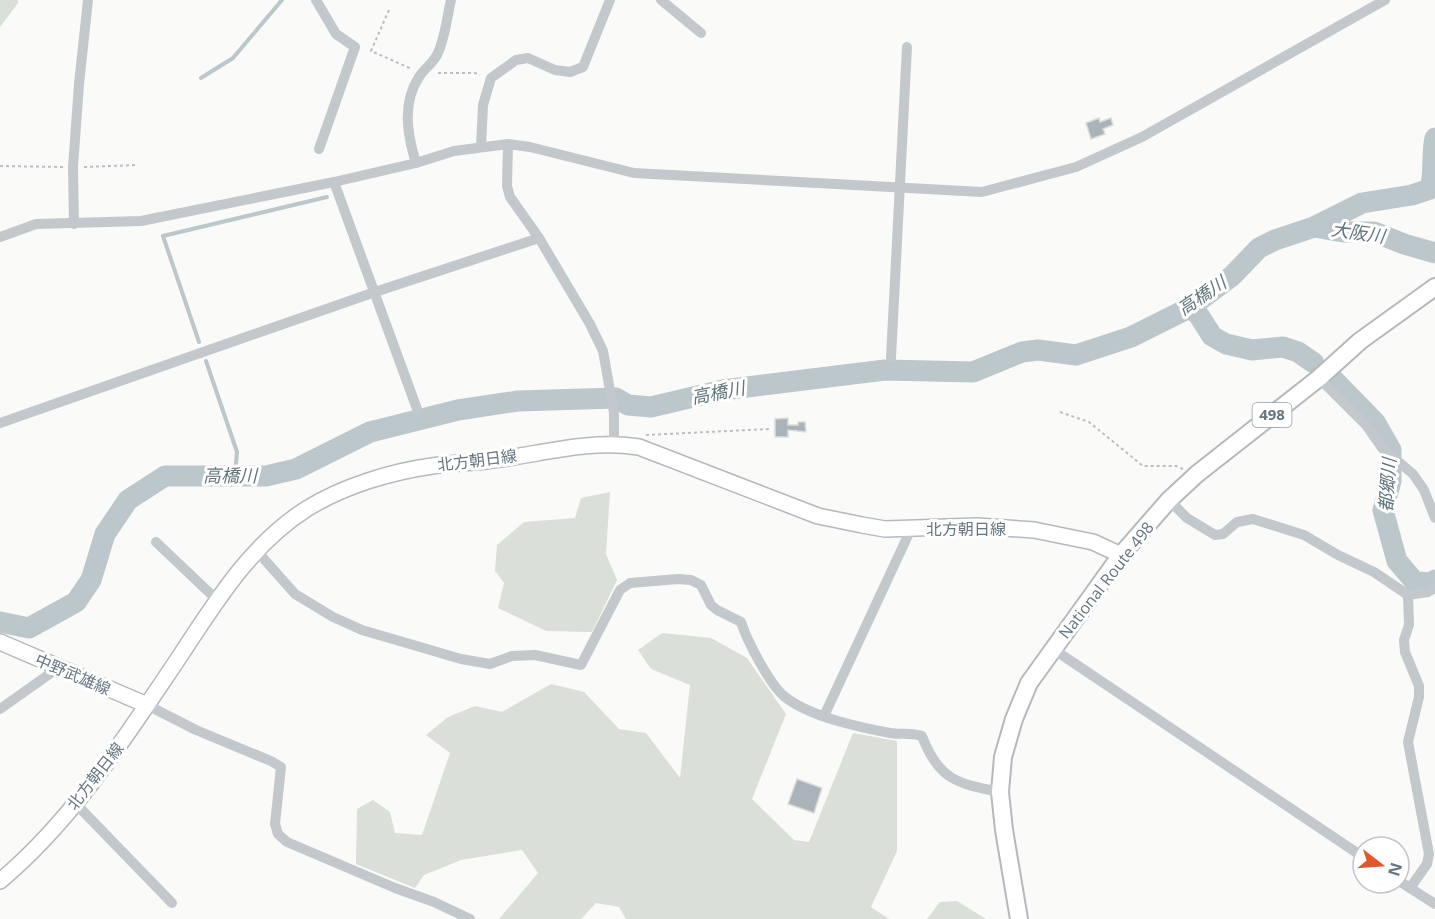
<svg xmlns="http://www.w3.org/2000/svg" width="1435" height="919" viewBox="0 0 1435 919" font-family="'Open Sans','Noto Sans JP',sans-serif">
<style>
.green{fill:#dadfd7}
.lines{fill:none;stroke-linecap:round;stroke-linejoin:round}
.stream{stroke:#bbc7cb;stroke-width:4}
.river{stroke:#bbc7cb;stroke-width:21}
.building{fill:#aab3b9;stroke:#dcdcda;stroke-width:1.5}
.secondary-casing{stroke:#b3babf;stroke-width:18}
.trunk-casing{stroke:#b4b9bd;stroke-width:20}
.path{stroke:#bbbfc2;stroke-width:2;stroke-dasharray:3 3;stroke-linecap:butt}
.minor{stroke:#c3c8cc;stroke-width:10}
.secondary{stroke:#fff;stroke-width:15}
.trunk{stroke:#fff;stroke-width:16}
.labels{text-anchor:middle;stroke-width:6;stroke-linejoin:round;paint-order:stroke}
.shield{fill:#fff;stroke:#939fa8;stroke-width:1.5}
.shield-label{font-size:15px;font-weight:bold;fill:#657683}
.street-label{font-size:16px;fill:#657683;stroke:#fff}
.water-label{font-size:18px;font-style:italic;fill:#60757c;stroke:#fff}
</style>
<rect width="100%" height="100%" fill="#fafaf8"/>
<g class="green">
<path d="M0,0H18V3L0,27Z"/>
<path d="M610,492L606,554L617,580L592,632L546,631L498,608L504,583L495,571L497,545L524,522L575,518L581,498Z"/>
<path d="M662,633L711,638L747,658L786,714L752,799L794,840L809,842L853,733L897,741V851L871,907L889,919H626L619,907L596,903L581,919H499L538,873L522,850L461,860L424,875L415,888L356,864L357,809L373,800L390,812L395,833L422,835L450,753L426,735L448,717L475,706L502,712L551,684L584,692L619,729L646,733L680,778L690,685L651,669L638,650Z"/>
<path d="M956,901H957L986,919H927L940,902Z"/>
</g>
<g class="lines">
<g class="stream">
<path d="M201,78L233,58L282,0"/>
<path d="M199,342L163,236L327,197"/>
<path d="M206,361L237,452L235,476"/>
</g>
<g class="river">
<path d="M1314,227L1343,232H1374L1404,244L1435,253"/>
<path d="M1189,308L1198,314L1212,336L1226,344L1252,350L1283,347L1298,352L1314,363"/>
<path d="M1334,380L1375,422L1391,450V481L1383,510L1397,561L1415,582L1433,583L1435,580"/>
<path d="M0,622L29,628L76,602L91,580L105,534L128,500L165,476H266L296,469L370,432L458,410L518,401L616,398L628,405L651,407L723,390L885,370L973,372L1022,352L1038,350L1076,355L1131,337L1189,308L1232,276L1259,248L1275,240L1314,227L1362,203L1412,195L1430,189C1435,173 1431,156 1435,138"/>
</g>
</g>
<g class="building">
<path d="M1099,118L1100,122L1111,118L1113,125L1103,129L1105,134L1091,139L1086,123Z"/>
<path d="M788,418V425H798V422H805L806,432L788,430V437H775V419Z"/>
<path d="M797,779L822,788L814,813L788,804Z"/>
</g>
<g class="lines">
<g class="secondary-casing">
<g id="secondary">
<path d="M0,642L147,705"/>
<path d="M0,881C72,821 124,739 176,662C214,605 249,545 308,508C344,486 390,472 432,466C450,463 468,463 486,461C540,455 585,439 639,447L818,516L862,525L885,529L977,526L1034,530L1093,542L1121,555"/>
</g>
</g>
<g class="trunk-casing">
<path id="trunk" d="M1019,919L1004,830L1000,792L1003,757L1014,719L1029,683L1121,555L1169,500L1197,474L1319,378L1360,341L1435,287"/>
</g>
<g class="path">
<path d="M389,10L371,51L412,69"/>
<path d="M438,73H475L480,75"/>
<path d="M0,166L63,167"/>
<path d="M84,167L137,165"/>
<path d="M1060,412L1089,422L1143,466H1176L1183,469"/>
<path d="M646,435L769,429"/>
</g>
<g class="minor">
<path d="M316,0L336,34L355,47L319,149"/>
<path d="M661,0L701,33"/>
<path d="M508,144L507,186L510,197L539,238L590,324L603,351L614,413V443"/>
<path d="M481,147L483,105L491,78L516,60L528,58L555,70L570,72L583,67L610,0"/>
<path d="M416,163C407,134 402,103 419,77C424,69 432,64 437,55C445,39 447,17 451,0"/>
<path d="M334,182L417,409"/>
<path d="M74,224L73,167L79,84L88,0"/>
<path d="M0,237L36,224L141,221L334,182L416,163L454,151L508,144L530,147L634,173L982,192L1076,167L1142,137L1385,0"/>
<path d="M891,358L907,47"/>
<path d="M1319,378L1366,425L1382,448L1413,474L1424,490L1435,518"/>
<path d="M0,423L375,292L539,238"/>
<path d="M1169,500L1187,518L1215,535L1223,534L1237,522L1253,519L1304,535L1338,555L1374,572L1408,595"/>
<path d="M156,542L217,600"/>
<path d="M256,550L295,594L333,617L362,630L461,659L490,664L512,656L535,655L581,665L620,590L630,583L678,579L691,580L701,585L711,605L717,610L741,622C747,641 770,685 785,697C811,717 858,727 890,733C901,735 911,732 922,736C938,779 957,784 1000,792"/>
<path d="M1053,649L1363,857"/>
<path d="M147,705L196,730L271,761L281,767L275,824L278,834L287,842L395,888L434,902L470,919"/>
<path d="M0,709L58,668"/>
<path d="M824,716L911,529"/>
<path d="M75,803L172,903"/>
<path d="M1399,881L1435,904"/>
<path d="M1410,888L1427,864L1429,854L1408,742L1419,697V686L1405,652L1404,640L1409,625L1408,595L1428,592L1435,588"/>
</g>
<use href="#secondary" class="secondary"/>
<use href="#trunk" class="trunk"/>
</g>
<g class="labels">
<rect class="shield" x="1252.5" y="403" width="39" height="24" rx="4.5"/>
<g class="shield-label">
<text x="1272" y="420">498</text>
</g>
<g class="street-label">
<text transform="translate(477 460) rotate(-7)" y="6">北方朝日線</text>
<text x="966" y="535">北方朝日線</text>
<text transform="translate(1106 580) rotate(-52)" y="6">National Route 498</text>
<text transform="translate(73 674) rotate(23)" y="6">中野武雄線</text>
<text transform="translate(95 776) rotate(-52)" y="6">北方朝日線</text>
</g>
<g class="water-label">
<text transform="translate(1358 233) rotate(8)" y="6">大阪川</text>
<text transform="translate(1202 296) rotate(-34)" y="6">高橋川</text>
<text transform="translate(718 393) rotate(-11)" y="6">高橋川</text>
<text x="230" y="482">高橋川</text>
<text transform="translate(1388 485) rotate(-86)" y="6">都郷川</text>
</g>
</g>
<g transform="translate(1381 865) rotate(107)"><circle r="28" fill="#ffffff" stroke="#c1c8cd" stroke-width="1.5"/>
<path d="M0-4.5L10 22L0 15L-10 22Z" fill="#e4572e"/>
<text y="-9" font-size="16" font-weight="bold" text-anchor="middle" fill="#657683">N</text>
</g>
</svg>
